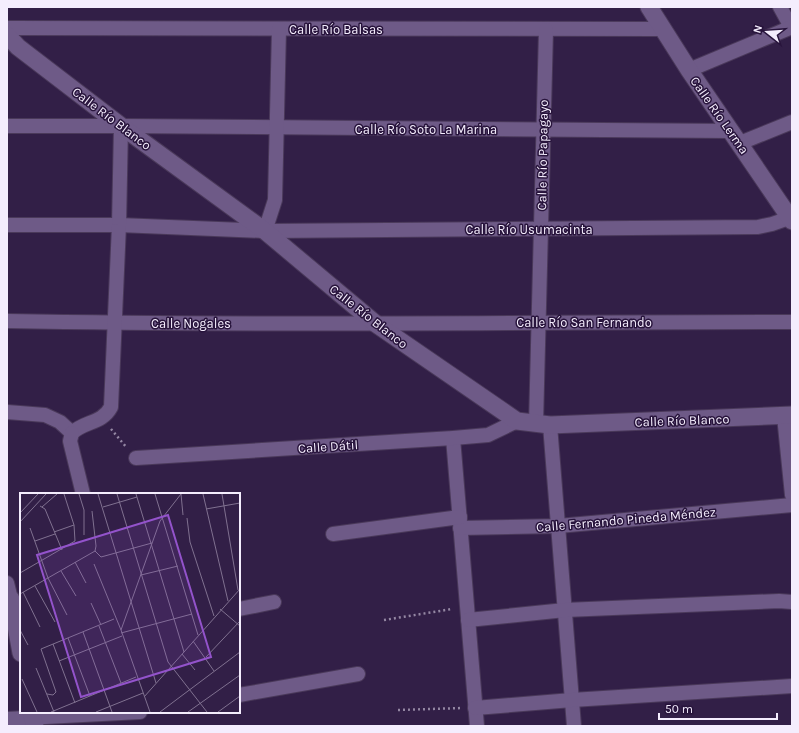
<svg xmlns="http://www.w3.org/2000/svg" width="799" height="733" viewBox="0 0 799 733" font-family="Karla,sans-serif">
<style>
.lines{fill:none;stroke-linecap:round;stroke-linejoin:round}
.minor-casing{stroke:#4a395a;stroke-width:16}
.tertiary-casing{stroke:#4a395a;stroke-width:19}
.path{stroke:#9487a3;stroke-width:2.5;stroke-dasharray:2 3;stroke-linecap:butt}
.minor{stroke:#6e5a87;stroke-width:14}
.tertiary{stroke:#6e5a87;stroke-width:17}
.labels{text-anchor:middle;stroke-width:3;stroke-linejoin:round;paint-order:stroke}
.street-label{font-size:13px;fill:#f4edfd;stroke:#28143c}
.inset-road{fill:none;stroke:#807190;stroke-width:1}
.view{fill:#9353cb;fill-opacity:0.15;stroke:#9353cb;stroke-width:2}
.inset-edge{fill:none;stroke:#f4edfd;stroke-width:2}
</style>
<rect width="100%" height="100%" fill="#321f47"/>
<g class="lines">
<g class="minor-casing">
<g id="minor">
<path d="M780,7L791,27"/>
<path d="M7,28L664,29"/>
<path d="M689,70L792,27"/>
<path d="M7,126H121L732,131"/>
<path d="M740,143L792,122"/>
<path d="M7,225H119L265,231L758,227L772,224L792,217"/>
<path d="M265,231L275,200L279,29"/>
<path d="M7,321C269,326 530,322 792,322"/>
<path d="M7,412L45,415L60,422L72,433"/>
<path d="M784,416L792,495"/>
<path d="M536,424L546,30"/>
<path d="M550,425L574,726"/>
<path d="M72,433C84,421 102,424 111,407L119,225L121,126"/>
<path d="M72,433L70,441L83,494"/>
<path d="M453,438L477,726"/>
<path d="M136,458L453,438L488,435L517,421"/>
<path d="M460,528L558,526L792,505"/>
<path d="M333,534L460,517"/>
<path d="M7,583L11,599"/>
<path d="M239,609L274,602"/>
<path d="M468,620L565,610L779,601L792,602"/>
<path d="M239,695L358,674"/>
<path d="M475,708L572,700L792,686"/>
<path d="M7,719L140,712"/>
</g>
</g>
<g class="tertiary-casing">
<g id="tertiary">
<path d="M649,7L689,70L792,221"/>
<path d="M7,35L18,47L121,126L265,231L376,324L517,421L550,425L792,415"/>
<path d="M7,600L11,599L21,653"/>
<path d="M31,712L35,726"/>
</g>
</g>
<g class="path">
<path d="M111,429L127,448"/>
<path d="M384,620L452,609"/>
<path d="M398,710L462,708"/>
</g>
<use href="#minor" class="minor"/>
<use href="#tertiary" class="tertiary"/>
</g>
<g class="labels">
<g class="street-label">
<text x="336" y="34">Calle Río Balsas</text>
<text transform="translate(720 115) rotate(55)" y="5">Calle Río Lerma</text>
<text transform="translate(112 118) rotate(37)" y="5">Calle Río Blanco</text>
<text x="426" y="134">Calle Río Soto La Marina</text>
<text transform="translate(542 155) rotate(-89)" y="5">Calle Río Papagayo</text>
<text x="529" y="234">Calle Río Usumacinta</text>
<text transform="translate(369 316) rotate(38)" y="5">Calle Río Blanco</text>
<text x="584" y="327">Calle Río San Fernando</text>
<text x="191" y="328">Calle Nogales</text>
<text transform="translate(682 420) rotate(-2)" y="5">Calle Río Blanco</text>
<text transform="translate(328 446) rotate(-4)" y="5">Calle Dátil</text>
<text transform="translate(626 519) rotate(-5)" y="5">Calle Fernando Pineda Méndez</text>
</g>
</g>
<g transform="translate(20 493)">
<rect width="220" height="220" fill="#321f47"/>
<path class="inset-road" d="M59,1L64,17V42M78,1L136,190M97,1L148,169L187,219M116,1L164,159M135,1L178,142M161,1L163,22M183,1L208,108M202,1L218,97M20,13L25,16L42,57M22,14L37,1M83,14L117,4M186,16L220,10M72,18L76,53L75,58M0,20L18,1M167,25L170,49L194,123M0,29L26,1M10,35L28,85L47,122M34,39L54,32M15,48L35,41M75,58L81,64L132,50M55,69L66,90M74,71L101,137M41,78L56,103M0,80L55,48L54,32L44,1M121,82L158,73M15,93L35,129M3,99L20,134M0,101L75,58M71,110L81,132M200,116L220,133M79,133L101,190M0,137L8,152M63,139L92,219M101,140L172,121M48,145L70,203M173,148L194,178M33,151L55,210M162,161L175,177M186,164L220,128M39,168L102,143M16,175L34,219M2,186L17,219M27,201L33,202L36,199L21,156L94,126M124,204L220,96M31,219L116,184M76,219L123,200M130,219L101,137L140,28L161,1M140,219L220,159M168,219L220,182M198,219L220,203"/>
<path class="view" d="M148,22L191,164L61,204L17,62Z"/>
<rect width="220" height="220" class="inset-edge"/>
</g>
<rect width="799" height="733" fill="none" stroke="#f4edfd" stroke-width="16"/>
<g transform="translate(767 32) rotate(287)" stroke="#28143c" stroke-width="3" paint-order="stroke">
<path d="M0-3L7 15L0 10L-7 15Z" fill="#f4edfd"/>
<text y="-6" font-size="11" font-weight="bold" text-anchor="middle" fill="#f4edfd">N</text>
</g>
<path d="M659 713v6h118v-6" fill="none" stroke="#f4edfd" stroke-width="2"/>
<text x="665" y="713" font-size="12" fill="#f4edfd" stroke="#28143c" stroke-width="3" paint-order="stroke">50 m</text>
</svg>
